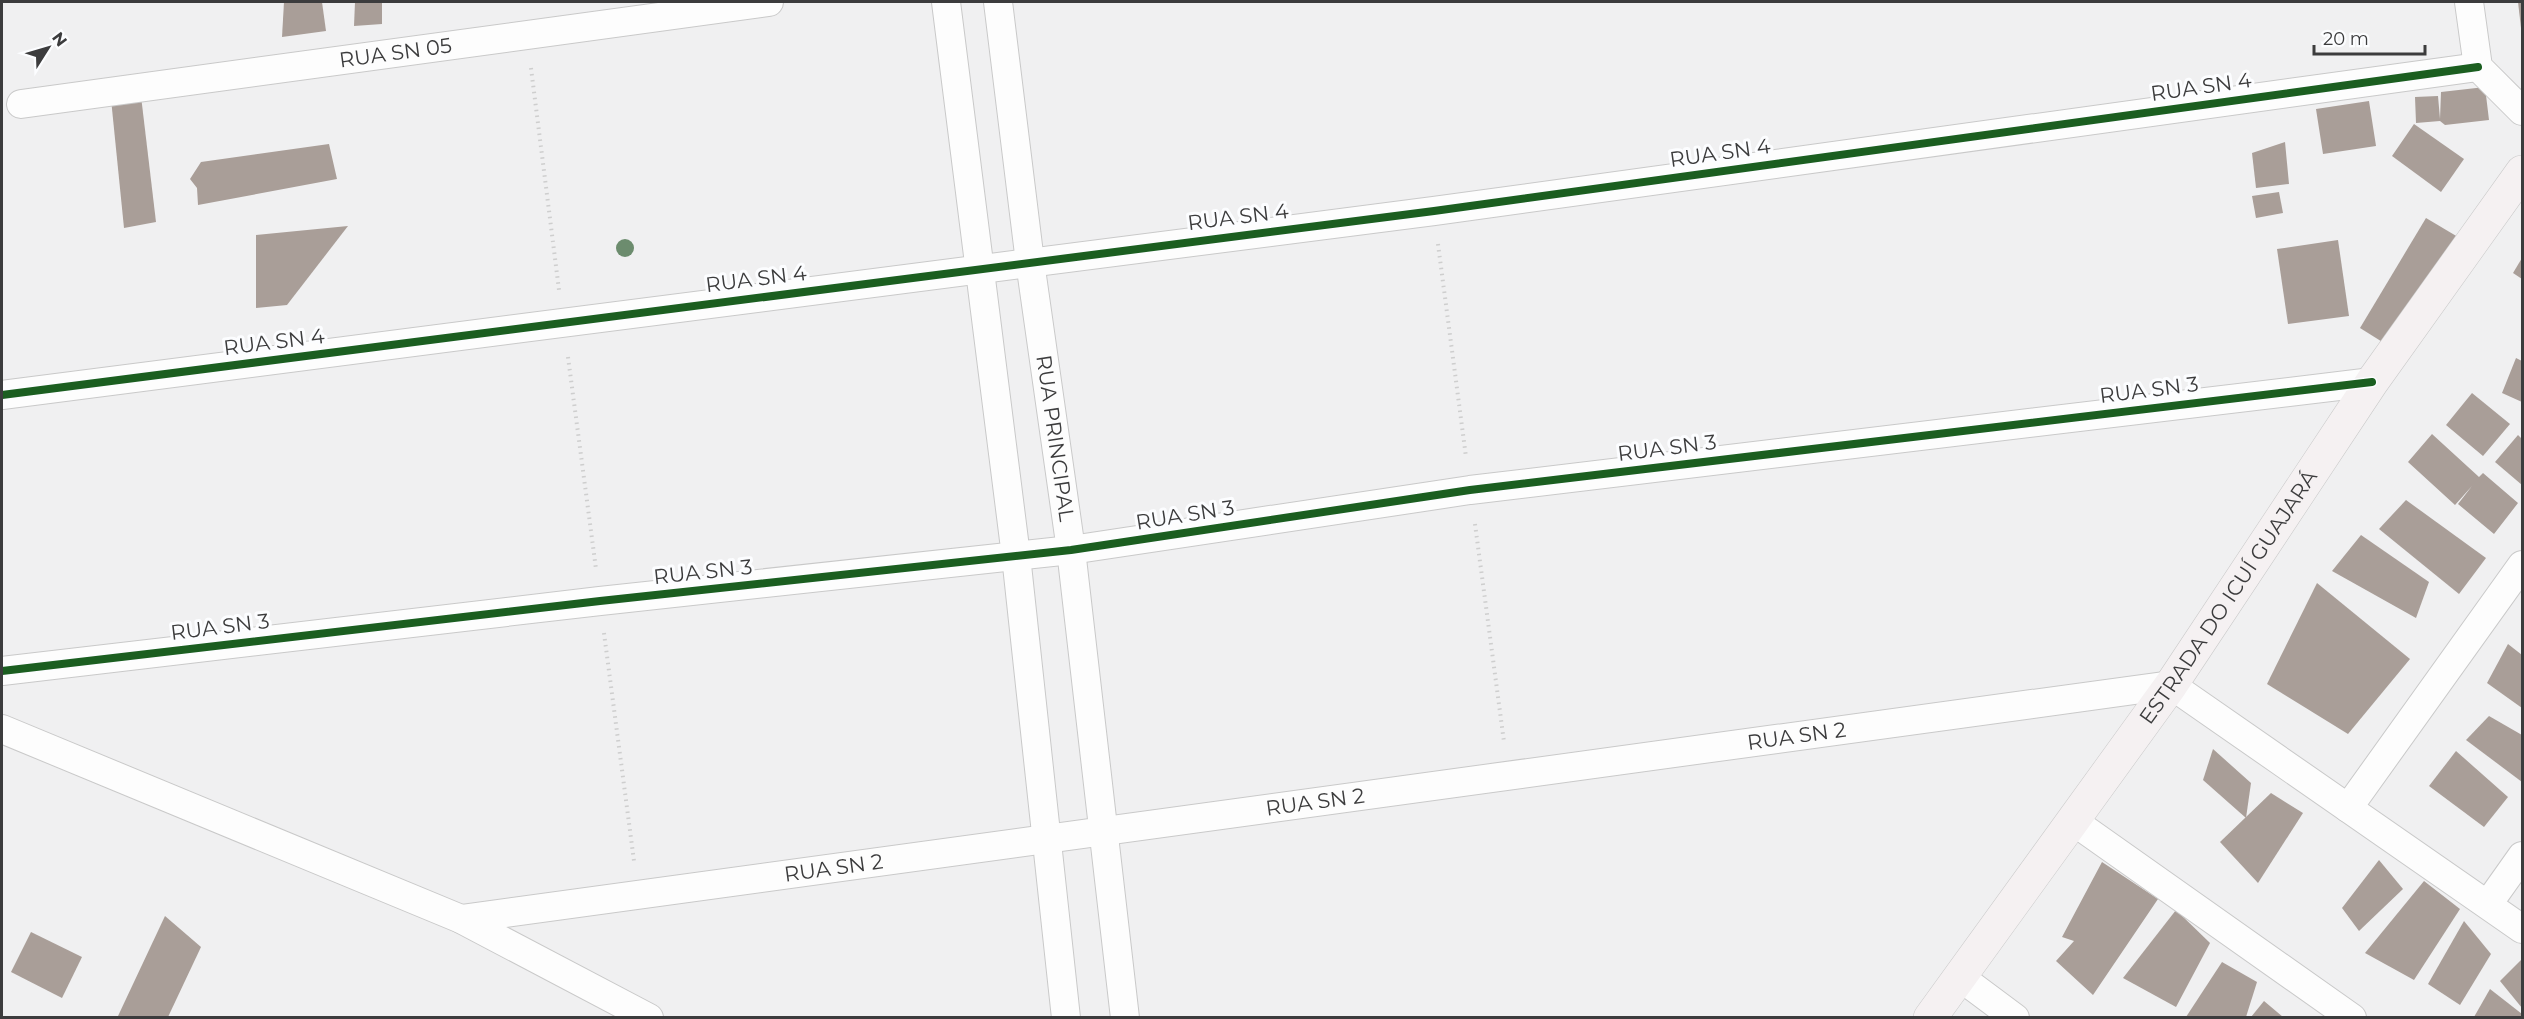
<svg xmlns="http://www.w3.org/2000/svg" width="2524" height="1019" viewBox="0 0 2524 1019" font-family="Montserrat,sans-serif">
<style>
.building{fill:#a99e98}
.lines{fill:none;stroke-linecap:round;stroke-linejoin:round}
.street-casing{stroke:#c9c9c9;stroke-width:30}
.secondary-casing{stroke:#c9c9c9;stroke-width:34}
.path{stroke:#cecece;stroke-width:4;stroke-dasharray:1.5 4.5;stroke-linecap:butt}
.street{stroke:#fdfdfd;stroke-width:28}
.secondary{stroke:#f5f1f2;stroke-width:33}
.cycleway-casing{stroke:#fcfdff;stroke-width:11}
.cycleway{stroke:#1b5e20;stroke-width:8}
.tree{fill:#6c8c6e}
.labels{text-anchor:middle;stroke-width:6;stroke-linejoin:round;paint-order:stroke}
.street-label{font-size:21px;fill:#3c3c3d;stroke:#fcfdff}
</style>
<rect width="100%" height="100%" fill="#f0f0f1"/>
<g class="building">
<path d="M284,2H322L326,31L282,37Z"/>
<path d="M355,2H382V24L354,26Z"/>
<path d="M2518,2H2522V28H2521Z"/>
<path d="M2485,87L2489,120L2445,125L2440,121L2416,123L2415,97L2438,96L2440,119L2441,92Z"/>
<path d="M141,96L156,222L124,228L111,99Z"/>
<path d="M2369,101L2376,146L2323,154L2316,109Z"/>
<path d="M2414,124L2464,159L2441,192L2392,156Z"/>
<path d="M2285,142L2289,184L2256,188L2252,153Z"/>
<path d="M329,144L337,179L198,205L197,188L190,179L201,162Z"/>
<path d="M2279,192L2283,213L2256,218L2252,196Z"/>
<path d="M2426,218L2458,237L2392,348L2360,328Z"/>
<path d="M348,226L287,305L256,308V235Z"/>
<path d="M2338,240L2349,316L2288,324L2277,249Z"/>
<path d="M2522,258V279L2513,273Z"/>
<path d="M2516,358L2522,361V402L2502,393Z"/>
<path d="M2472,393L2510,424L2483,456L2446,425Z"/>
<path d="M2432,434L2479,477L2483,473L2518,503L2494,534L2458,504L2472,486L2455,505L2408,462Z"/>
<path d="M2518,435L2522,439V485L2495,462Z"/>
<path d="M2406,500L2486,558L2459,594L2379,529Z"/>
<path d="M2361,535L2429,582L2416,618L2332,571Z"/>
<path d="M2317,583L2410,659L2348,734L2267,684Z"/>
<path d="M2508,644L2522,655V708L2487,683Z"/>
<path d="M2489,716L2522,735V782L2466,740Z"/>
<path d="M2213,749L2251,783L2246,818L2203,780Z"/>
<path d="M2456,751L2508,797L2484,827L2429,786Z"/>
<path d="M2271,793L2303,813L2258,883L2220,842Z"/>
<path d="M2379,860L2403,889L2359,931L2342,908Z"/>
<path d="M2102,862L2158,899L2093,995L2056,961L2074,941L2062,937Z"/>
<path d="M2424,881L2460,909L2414,980L2365,953Z"/>
<path d="M2176,910L2210,943L2176,1007L2123,978Z"/>
<path d="M165,916L201,947L168,1017H122L118,1016Z"/>
<path d="M2464,921L2491,954L2460,1005L2428,984Z"/>
<path d="M31,932L82,957L62,998L11,972Z"/>
<path d="M2522,959V1008L2500,981Z"/>
<path d="M2222,962L2257,982L2246,1017H2186Z"/>
<path d="M2490,989L2522,1014V1017H2474Z"/>
<path d="M2264,1001L2283,1017H2251Z"/>
</g>
<g class="lines">
<defs>
<g id="street">
<path d="M946,2L1016,556L1066,1018"/>
<path id="s1" d="M998,2L1030,262L1071,550L1125,1018"/>
<path d="M2469,2L2478,67L2522,111"/>
<path id="s2" d="M21,104L769,2"/>
<path d="M2,395L1434,211L2478,67"/>
<path d="M2,671L600,601L1071,550L1470,490L2372,382"/>
<path d="M2,729L461,919L649,1018"/>
<path d="M2348,808L2522,565"/>
<path d="M2073,821L2352,1018"/>
<path d="M2488,904L2522,856"/>
<path id="s3" d="M461,919L2171,685L2522,929"/>
<path d="M1960,977L2015,1018"/>
</g>
<g id="secondary">
<path id="s4" d="M1930,1018L2171,685L2372,382L2522,172"/>
</g>
</defs>
<use href="#street" class="street-casing"/>
<use href="#secondary" class="secondary-casing"/>
<g class="path">
<path d="M531,68L559,290"/>
<path d="M1438,244L1466,457"/>
<path d="M568,357L596,569"/>
<path d="M1475,524L1504,742"/>
<path d="M604,633L634,861"/>
</g>
<use href="#street" class="street"/>
<use href="#secondary" class="secondary"/>
<defs>
<g id="cycleway">
<path d="M2,395L1434,211L2478,67"/>
<path d="M2,671L600,601L1071,550L1470,490L2372,382"/>
</g>
</defs>
<use href="#cycleway" class="cycleway-casing"/>
<use href="#cycleway" class="cycleway"/>
</g>
<circle class="tree" cx="625" cy="248" r="9"/>
<g class="labels">
<g class="street-label">
<text dy="7" stroke="none"><textPath href="#s2" startOffset="378">RUA SN 05</textPath></text>
<text transform="translate(2201 87) rotate(-8)" y="7">RUA SN 4</text>
<text transform="translate(1720 153) rotate(-8)" y="7">RUA SN 4</text>
<text transform="translate(1238 217) rotate(-7)" y="7">RUA SN 4</text>
<text transform="translate(756 279) rotate(-7)" y="7">RUA SN 4</text>
<text transform="translate(274 342) rotate(-7)" y="7">RUA SN 4</text>
<text transform="translate(2149 390) rotate(-7)" y="7">RUA SN 3</text>
<text dy="7" stroke="none"><textPath href="#s1" startOffset="440">RUA PRINCIPAL</textPath></text>
<text transform="translate(1667 448) rotate(-7)" y="7">RUA SN 3</text>
<text transform="translate(1185 515) rotate(-9)" y="7">RUA SN 3</text>
<text transform="translate(703 572) rotate(-6)" y="7">RUA SN 3</text>
<text dy="7" stroke="none"><textPath href="#s4" startOffset="516">ESTRADA DO ICUÍ GUAJARÁ</textPath></text>
<text transform="translate(220 627) rotate(-7)" y="7">RUA SN 3</text>
<text dy="7" stroke="none"><textPath href="#s3" startOffset="1348">RUA SN 2</textPath></text>
<text dy="7" stroke="none"><textPath href="#s3" startOffset="862">RUA SN 2</textPath></text>
<text dy="7" stroke="none"><textPath href="#s3" startOffset="376">RUA SN 2</textPath></text>
</g>
</g>
<rect width="2524" height="1019" fill="none" stroke="#3c3c3d" stroke-width="6"/>
<g transform="translate(48 48) rotate(53)" stroke="#fcfdff" stroke-width="4.5" paint-order="stroke">
<path d="M0-4.5L10 22L0 15L-10 22Z" fill="#3c3c3d"/>
<text y="-9" font-size="16" font-weight="bold" text-anchor="middle" fill="#3c3c3d">N</text>
</g>
<path d="M2314 45v9h111v-9" fill="none" stroke="#3c3c3d" stroke-width="3"/>
<text x="2323" y="45" font-size="18" fill="#3c3c3d" stroke="#fcfdff" stroke-width="4.5" paint-order="stroke">20 m</text>
</svg>
